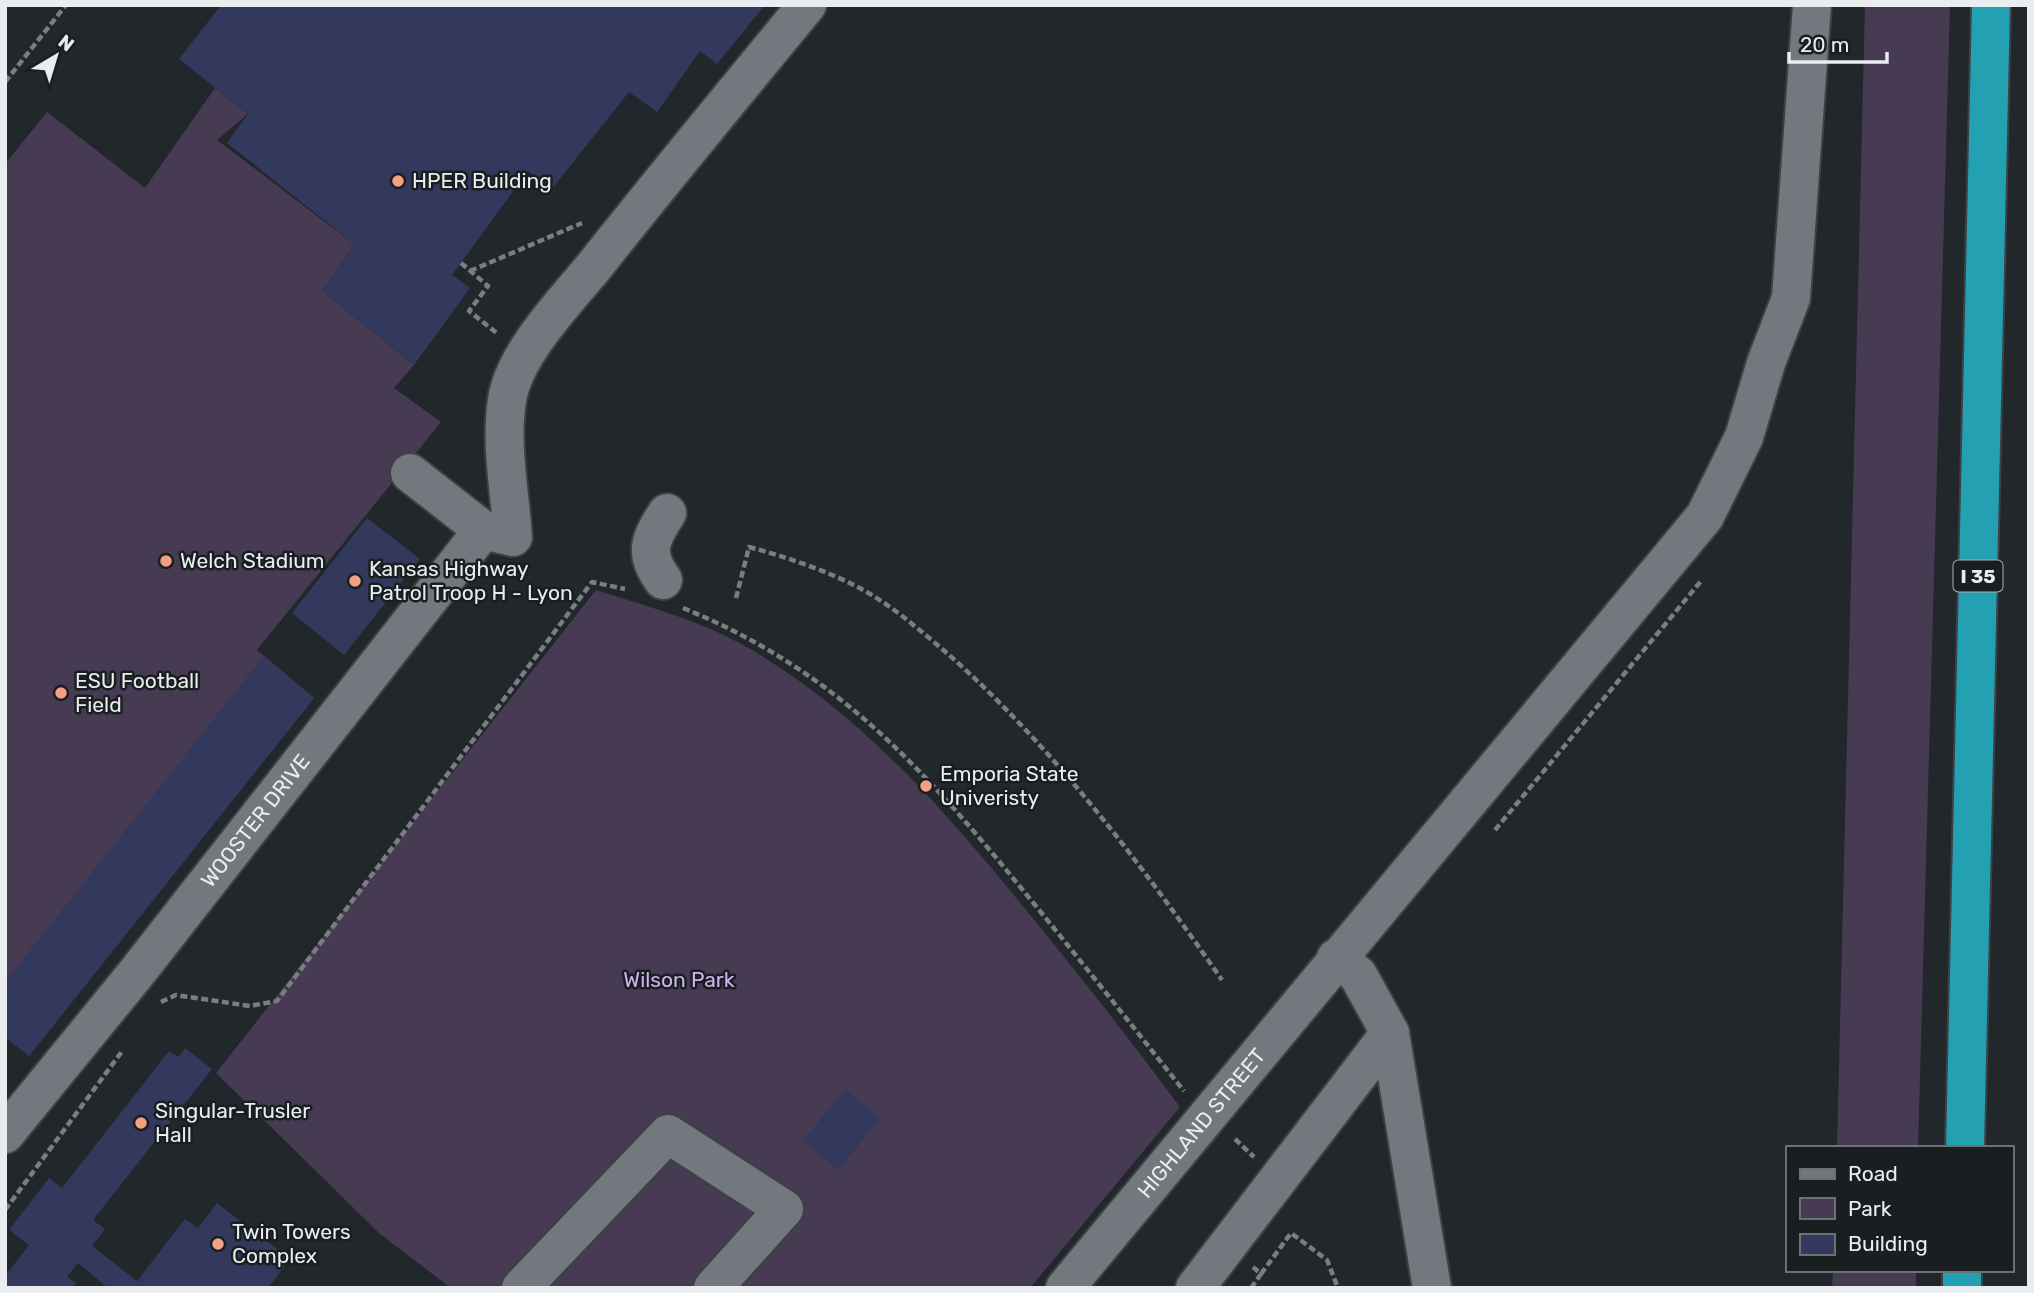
<svg xmlns="http://www.w3.org/2000/svg" width="2034" height="1293" viewBox="0 0 2034 1293" font-family="Rubik,sans-serif">
<style>
.green{fill:#463b52}
.building{fill:#32395c}
.lines{fill:none;stroke-linecap:round;stroke-linejoin:round}
.minor-casing{stroke:#3d4144;stroke-width:42}
.highway-casing{stroke:#3d4144;stroke-width:42}
.path{stroke:#7a7e81;stroke-width:4.5;stroke-dasharray:7 3.5;stroke-linecap:butt}
.minor{stroke:#72787d;stroke-width:38}
.highway{stroke:#23a0b2;stroke-width:38}
.poi-dot{fill:#f2a081;stroke:#191e21;stroke-width:2.5}
.labels{text-anchor:middle;stroke-width:5;stroke-linejoin:round;paint-order:stroke}
.shield{fill:#191e21;stroke:#abafb1;stroke-width:2}
.shield-label{font-size:19px;font-weight:bold;fill:#eaedef}
.poi-label{font-size:21px;fill:#eaedef;stroke:#191e21;text-anchor:start}
.street-label{font-size:21px;fill:#eaedef;stroke:#191e21}
.park-label{font-size:21px;fill:#d0b2f1;stroke:#191e21}
</style>
<rect width="100%" height="100%" fill="#22272b"/>
<g class="green">
<path d="M1865,5H1950L1918,1148H1837Z"/>
<path d="M215,88L248,114L217,140L354,244L322,291L414,365L394,388L441,422L257,650L314,698L29,1056L5,1037V164L47,112L145,188Z"/>
<path d="M596,590C647,606 698,620 745,646C853,708 935,799 1013,894C1070,963 1126,1034 1180,1107L1030,1288H451L380,1234L216,1073Z"/>
<path d="M1833,1270H1916V1288H1832Z"/>
</g>
<g class="building">
<path d="M221,5H765L717,64L700,51L657,112L629,92L551,190L528,171L452,275L470,288L414,365L322,291L354,244L227,143L248,114L179,59Z"/>
<path d="M367,518L420,559L344,655L292,613Z"/>
<path d="M263,657L314,698L29,1056L5,1037V982Z"/>
<path d="M185,1048L212,1069L93,1220L105,1229L92,1246L137,1281L185,1219L198,1228L217,1203L290,1259L268,1288H108L78,1263L67,1277L76,1283L72,1288H5V1276L29,1245L9,1230L49,1178L62,1188L169,1051L178,1057Z"/>
<path d="M845,1089L880,1118L839,1170L803,1141Z"/>
</g>
<g class="lines">
<defs>
<g id="minor">
<path d="M410,473L483,530"/>
<path d="M663,580C643,553 650,539 667,513"/>
<path d="M1336,958L1358,975L1390,1033L1432,1288"/>
<path id="s1" d="M5,1134L138,971L483,530L513,537C510,493 500,444 507,400C514,353 567,300 596,264C665,177 736,91 807,5"/>
<path d="M521,1288L668,1134L784,1209L713,1288"/>
<path id="s2" d="M1065,1288L1705,516L1744,437L1766,363L1791,298L1812,5"/>
<path d="M1195,1288L1390,1033"/>
</g>
<g id="highway">
<path d="M1965,1148L1991,5"/>
<path d="M1962,1288V1270"/>
</g>
</defs>
<use href="#minor" class="minor-casing"/>
<use href="#highway" class="highway-casing"/>
<g class="path">
<path d="M5,82L66,5"/>
<path d="M461,263L488,286L469,311L498,334"/>
<path d="M470,271L582,223"/>
<path d="M736,598L749,547C786,557 829,571 863,590C894,607 922,632 948,654C1054,748 1142,865 1222,980"/>
<path d="M683,608C841,672 930,776 1035,905C1085,966 1134,1028 1184,1091"/>
<path d="M1495,830L1701,581"/>
<path d="M161,1002L176,995L250,1006L277,1001L592,582L625,589"/>
<path d="M1235,1139L1254,1157"/>
<path d="M5,1210L123,1050"/>
<path d="M1261,1274L1291,1233L1327,1260L1338,1288"/>
<path d="M1251,1288L1261,1274L1253,1267"/>
</g>
<use href="#minor" class="minor"/>
<use href="#highway" class="highway"/>
</g>
<g class="poi-dot">
<circle cx="398" cy="181" r="7"/>
<circle cx="166" cy="561" r="7"/>
<circle cx="355" cy="581" r="7"/>
<circle cx="61" cy="693" r="7"/>
<circle cx="926" cy="786" r="7"/>
<circle cx="141" cy="1123" r="7"/>
<circle cx="218" cy="1244" r="7"/>
</g>
<g class="labels">
<rect class="shield" x="1953.5" y="560.5" width="49" height="31" rx="5"/>
<g class="shield-label">
<text x="1978" y="583">I 35</text>
</g>
<g class="poi-label">
<text x="412" y="188">HPER Building</text>
<text x="180" y="568">Welch Stadium</text>
<text x="369" y="576">Kansas Highway<tspan x="369" dy="24">Patrol Troop H - Lyon</tspan></text>
<text x="75" y="688">ESU Football<tspan x="75" dy="24">Field</tspan></text>
<text x="940" y="781">Emporia State<tspan x="940" dy="24">Univeristy</tspan></text>
<text x="155" y="1118">Singular-Trusler<tspan x="155" dy="24">Hall</tspan></text>
<text x="232" y="1239">Twin Towers<tspan x="232" dy="24">Complex</tspan></text>
</g>
<g class="street-label">
<text dy="7" stroke="none"><textPath href="#s1" startOffset="401">WOOSTER DRIVE</textPath></text>
<text dy="7" stroke="none"><textPath href="#s2" startOffset="214">HIGHLAND STREET</textPath></text>
</g>
<g class="park-label">
<text x="679" y="987">Wilson Park</text>
</g>
</g>
<rect width="2034" height="1293" fill="none" stroke="#eaedef" stroke-width="14"/>
<rect x="1786" y="1146" width="228" height="126" fill="#191e21" stroke="#6d7173" stroke-width="2"/>
<rect x="1800" y="1169" width="35" height="10" fill="#72787d" stroke="#6d7173" stroke-width="2"/>
<text x="1848" y="1181" font-size="21" fill="#eaedef">Road</text>
<rect x="1800" y="1198" width="35" height="21" fill="#463b52" stroke="#6d7173" stroke-width="2"/>
<text x="1848" y="1216" font-size="21" fill="#eaedef">Park</text>
<rect x="1800" y="1234" width="35" height="21" fill="#32395c" stroke="#6d7173" stroke-width="2"/>
<text x="1848" y="1251" font-size="21" fill="#eaedef">Building</text>
<g transform="translate(56 56) rotate(38)" stroke="#191e21" stroke-width="5" paint-order="stroke">
<path d="M0-5L12 26L0 18L-12 26Z" fill="#eaedef"/>
<text y="-10" font-size="19" font-weight="bold" text-anchor="middle" fill="#eaedef">N</text>
</g>
<path d="M1789 52v10h98v-10" fill="none" stroke="#eaedef" stroke-width="3.5"/>
<text x="1800" y="52" font-size="21" fill="#eaedef" stroke="#191e21" stroke-width="5" paint-order="stroke">20 m</text>
</svg>
